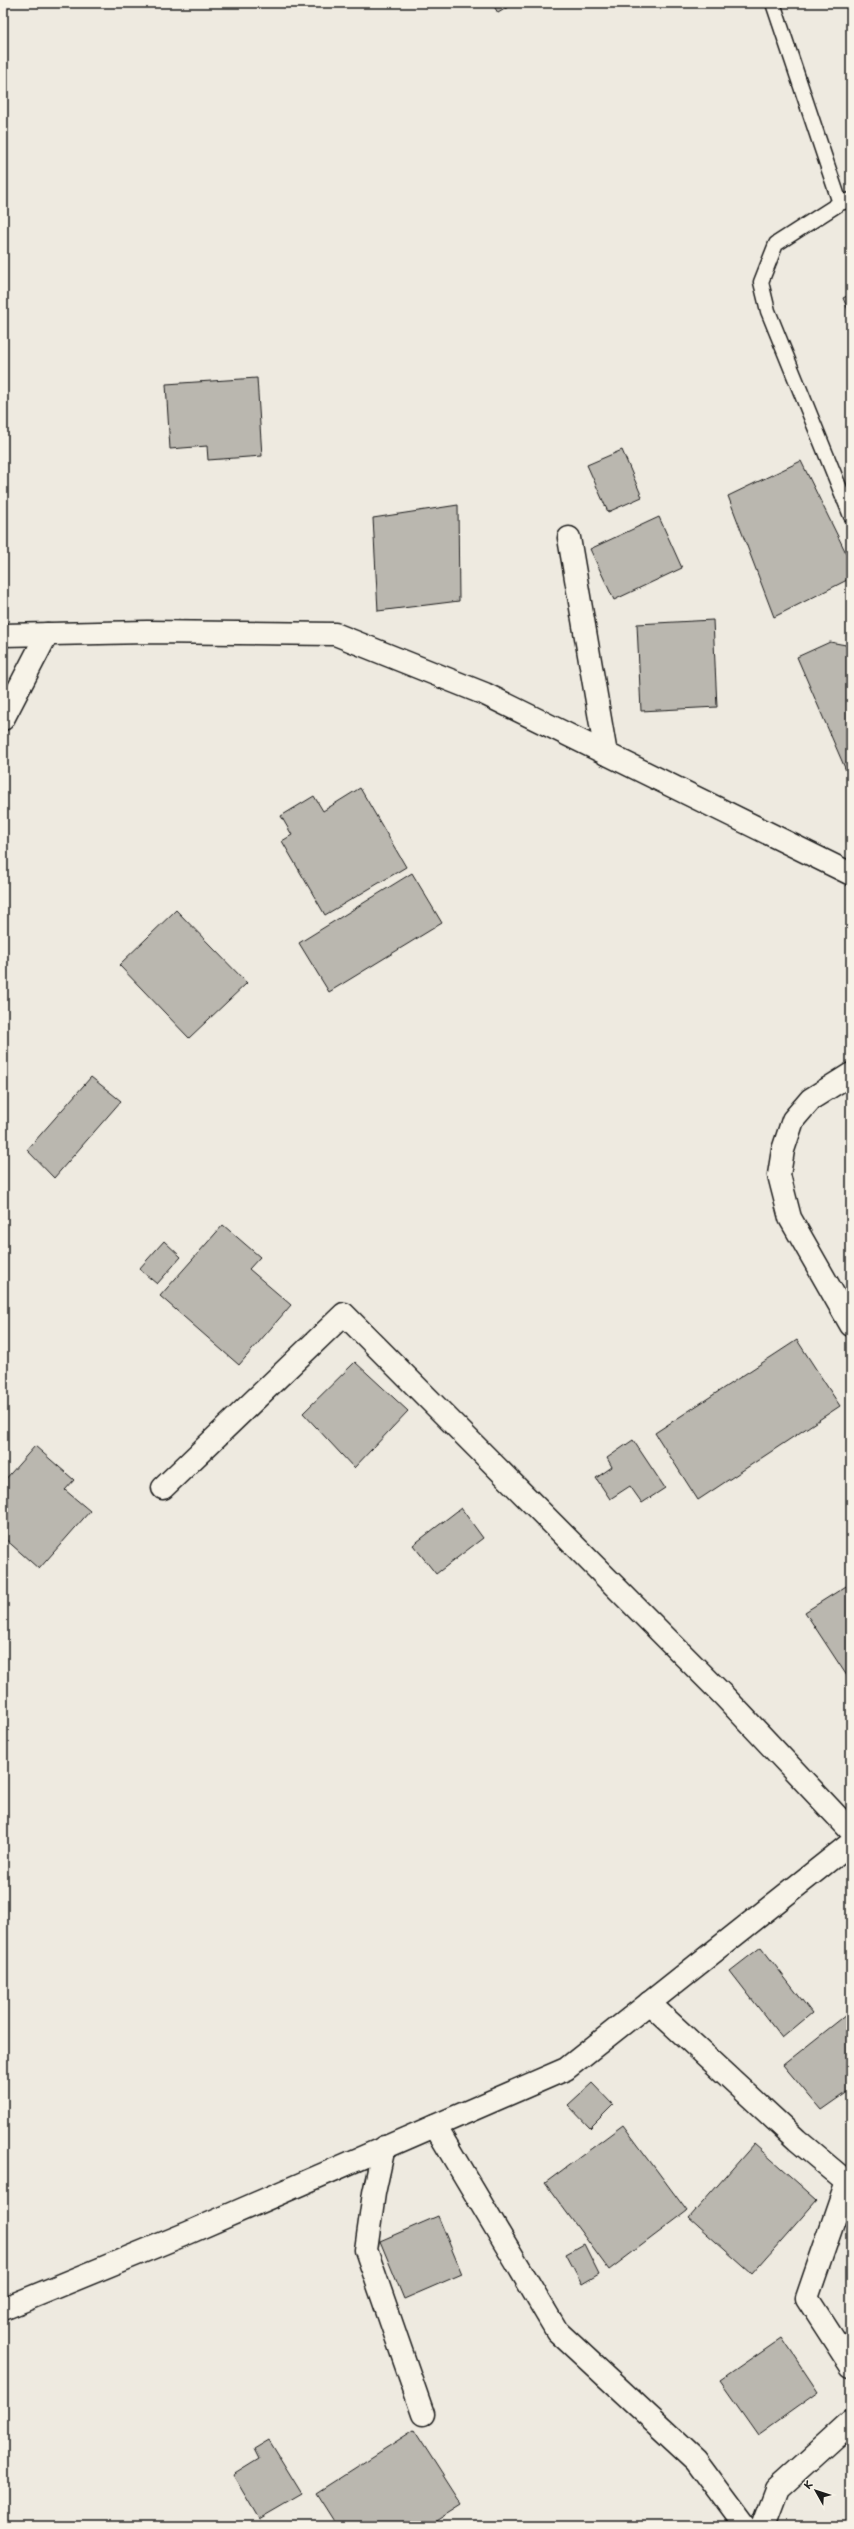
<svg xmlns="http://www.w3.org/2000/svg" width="854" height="2529" viewBox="0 0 854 2529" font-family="Mali,sans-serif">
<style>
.building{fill:#bab7af;stroke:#1c1c1c}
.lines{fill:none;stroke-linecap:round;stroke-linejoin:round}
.lane-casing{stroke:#1c1c1c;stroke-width:17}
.street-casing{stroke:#1c1c1c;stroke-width:25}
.lane{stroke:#f7f3e8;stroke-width:14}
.street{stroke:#f7f3e8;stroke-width:22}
</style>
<rect width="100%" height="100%" fill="#eeeae0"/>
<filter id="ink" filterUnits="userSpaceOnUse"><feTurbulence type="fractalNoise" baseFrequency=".025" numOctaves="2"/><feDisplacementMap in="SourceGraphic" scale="8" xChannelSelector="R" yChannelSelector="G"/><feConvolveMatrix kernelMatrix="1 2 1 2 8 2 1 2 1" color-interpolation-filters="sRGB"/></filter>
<g filter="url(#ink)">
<g class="building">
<path d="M492,3H515L498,13Z"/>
<path d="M851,294V317L843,298Z"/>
<path d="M257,378L262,456L208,460L207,446L170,449L166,384Z"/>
<path d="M622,450L642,497L608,512L587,465Z"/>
<path d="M801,461L851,563V578L774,617L728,496Z"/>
<path d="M458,505L459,601L378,611L373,518Z"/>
<path d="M659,517L682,568L614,600L590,549Z"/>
<path d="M713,620L717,707L641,711L637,624Z"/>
<path d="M830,642L851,646V782L797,657Z"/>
<path d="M360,788L406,867L325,915L282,841L292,835L281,816L314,796L323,811Z"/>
<path d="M412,873L442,923L329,992L299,943Z"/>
<path d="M176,910L247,983L189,1038L119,965Z"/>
<path d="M91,1077L121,1101L54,1178L27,1150Z"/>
<path d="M223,1225L260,1257L249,1269L291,1305L239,1365L160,1296Z"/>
<path d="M164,1241L181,1257L157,1284L139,1269Z"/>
<path d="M797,1340L840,1406L698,1500L655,1433Z"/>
<path d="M355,1362L408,1411L354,1468L303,1413Z"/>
<path d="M633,1440L665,1488L642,1503L630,1486L610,1499L596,1478L612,1467L607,1458Z"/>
<path d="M35,1446L74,1480L65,1490L90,1511L39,1569L3,1537V1482Z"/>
<path d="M461,1508L483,1538L436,1574L413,1545Z"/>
<path d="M851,1583V1682L805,1612Z"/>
<path d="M761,1947L812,2013L782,2038L730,1971Z"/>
<path d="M851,2011V2089L821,2110L783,2065Z"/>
<path d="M592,2083L613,2105L590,2128L568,2105Z"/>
<path d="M623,2125L687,2211L609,2270L545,2183Z"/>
<path d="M754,2144L817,2200L752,2274L689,2218Z"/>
<path d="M438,2216L462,2274L404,2299L380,2241Z"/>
<path d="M584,2244L599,2274L582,2284L566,2254Z"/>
<path d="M782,2338L818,2392L758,2435L720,2381Z"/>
<path d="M414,2430L462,2505L429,2526H337L316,2493Z"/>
<path d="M269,2440L302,2494L259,2519L233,2475L259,2459L254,2449Z"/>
</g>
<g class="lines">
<defs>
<g id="lane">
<path d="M773,3L840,203"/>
<path d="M851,200L840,203L776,244L761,282L768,311L851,516"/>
</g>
<g id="street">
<path d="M569,538L606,754"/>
<path d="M3,635L147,632L335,634L485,694L851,874"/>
<path d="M3,719L47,634"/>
<path d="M851,1074L811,1099L793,1120L783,1150L779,1175L790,1218L851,1325"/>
<path d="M163,1488L344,1314L724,1696L851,1831"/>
<path d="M649,2003L797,2140L847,2182L807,2298L851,2366"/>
<path d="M435,2126L557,2331L696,2460L745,2526"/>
<path d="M384,2147L374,2193L366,2250L423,2414"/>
<path d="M3,2309L188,2233L566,2069L851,1843"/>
<path d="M763,2526L777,2489L851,2422"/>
</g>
</defs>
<use href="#lane" class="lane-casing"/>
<use href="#street" class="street-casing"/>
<use href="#lane" class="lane"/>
<use href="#street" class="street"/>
</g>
</g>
<rect width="854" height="2529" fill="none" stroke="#f7f3e8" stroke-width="16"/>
<rect x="8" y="8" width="838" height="2513" fill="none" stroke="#1c1c1c" stroke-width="1.5" filter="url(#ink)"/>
<g transform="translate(816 2491) rotate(309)" stroke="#f7f3e8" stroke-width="3" paint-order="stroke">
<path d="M0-3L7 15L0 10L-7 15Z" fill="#1c1c1c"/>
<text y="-6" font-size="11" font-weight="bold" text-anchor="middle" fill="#1c1c1c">K</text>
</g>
</svg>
